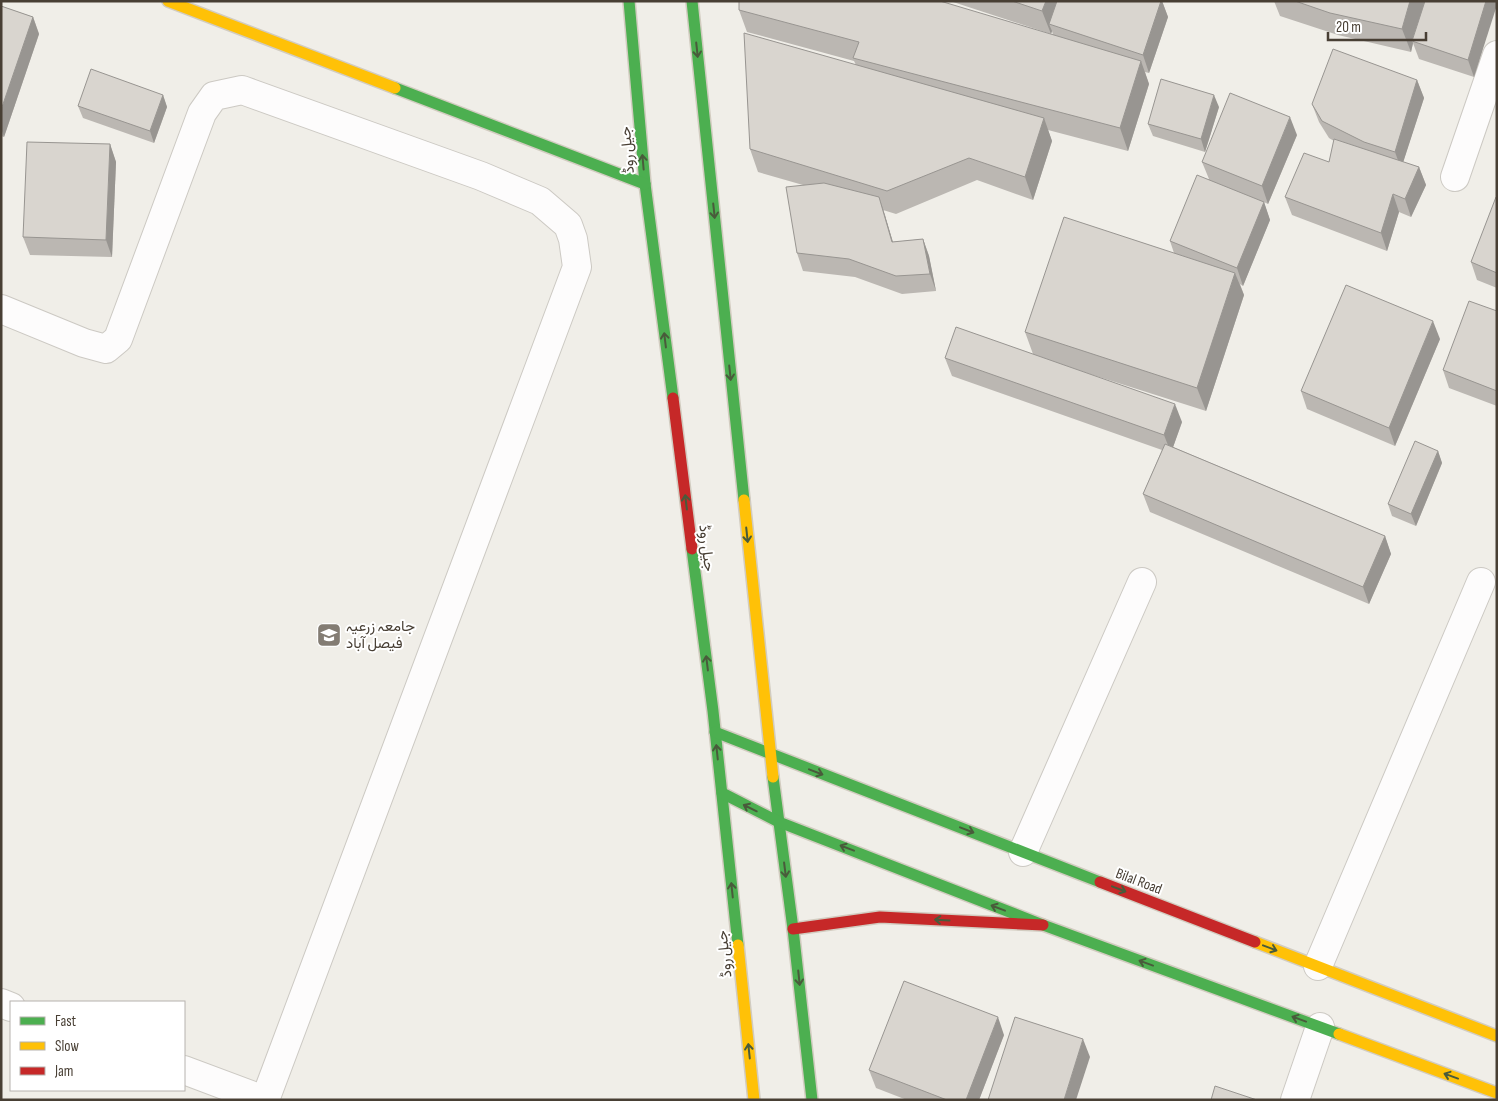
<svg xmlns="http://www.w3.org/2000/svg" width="1498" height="1101" viewBox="0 0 1498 1101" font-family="'Sofia Sans Condensed',Vazirmatn,sans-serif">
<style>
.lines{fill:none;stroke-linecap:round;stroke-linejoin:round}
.street-casing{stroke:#ccc9c3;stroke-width:30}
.fast-casing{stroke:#d2ccc0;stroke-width:14}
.slow-casing{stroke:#d2ccc0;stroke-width:14}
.jam-casing{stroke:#d2ccc0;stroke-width:14}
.street{stroke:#fdfcfc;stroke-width:28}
.fast{stroke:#4caf50;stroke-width:11}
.slow{stroke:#ffc107;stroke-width:11}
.jam{stroke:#c62828;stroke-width:11}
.wall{fill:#bbb7b2}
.shaded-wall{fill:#989591}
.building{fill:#d9d5cf;stroke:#989591}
.oneway{stroke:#495b3b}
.labels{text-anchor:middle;stroke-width:4;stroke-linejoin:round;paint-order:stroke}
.street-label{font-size:15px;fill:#483f34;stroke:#fff}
.poi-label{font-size:15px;fill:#483f34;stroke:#fff;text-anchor:start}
</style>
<rect width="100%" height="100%" fill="#f0eee8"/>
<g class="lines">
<defs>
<g id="street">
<path d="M1455,177L1497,55"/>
<path d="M1,309L84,343L106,349L118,339L202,113L214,96L242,90L481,176L540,201L568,225L573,239L577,267L265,1100"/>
<path d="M1023,852L1142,582"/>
<path d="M1318,966L1481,582"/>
<path d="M1,1003L11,1007"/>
<path d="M184,1070L264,1100"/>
<path d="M1295,1100L1320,1027"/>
</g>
<g id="fast">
<path d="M629,1L645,184L673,398"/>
<path d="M692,1L744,500"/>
<path d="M395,88L645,184"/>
<path d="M692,549L713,711L738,945"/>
<path d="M715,732L1100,882"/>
<path d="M773,777L793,929L812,1100"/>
<path d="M722,793L779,822L1043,925L1339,1034"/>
</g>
<g id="slow">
<path d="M168,1L395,88"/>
<path d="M744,500L773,777"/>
<path d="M1255,942L1497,1036"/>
<path d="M738,945L754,1100"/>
<path d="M1339,1034L1497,1093"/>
</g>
<g id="jam">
<path d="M673,398L692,549"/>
<path d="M1100,882L1255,942"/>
<path d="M793,929L880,917L1043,925"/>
</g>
</defs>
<use href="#street" class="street-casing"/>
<use href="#fast" class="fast-casing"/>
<use href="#slow" class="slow-casing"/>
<use href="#jam" class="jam-casing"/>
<use href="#street" class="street"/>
<use href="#fast" class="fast"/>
<use href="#slow" class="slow"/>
<use href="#jam" class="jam"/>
</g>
<g class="wall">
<path d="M950,1H1162L1168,17L1149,73L1145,72L1149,84L1128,151L1048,130L1052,141L1033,200L977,180L896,214L883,210L893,242L923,239L929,256L936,291L902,294L855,277L803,271L797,253L803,185L758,172L750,149L856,65L854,61L747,32L739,10L1053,35L1052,31L1051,34Z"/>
<path d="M1274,1H1497L1474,77L1419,59L1413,43L1411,52L1338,35L1280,16Z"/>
<path d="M1,6L33,17L39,34L4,137L1,136Z"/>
<path d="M1417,80L1424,98L1403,162L1419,167L1426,185L1411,217L1399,212L1387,251L1292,215L1285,197L1329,162L1334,141L1329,138L1319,122L1312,104Z"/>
<path d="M163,95L167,107L154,143L83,118L78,106Z"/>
<path d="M1219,107L1205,152L1153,136L1148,124Z"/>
<path d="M1297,135L1268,204L1264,202L1270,220L1243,286L1240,284L1244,295L1206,411L1071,368L1182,422L1173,447L1385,536L1391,554L1369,604L1150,512L1143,494L1162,450L952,376L945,358L1033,354L1025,332L1174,253L1170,241L1209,179L1202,162Z"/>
<path d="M110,144L116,162L112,257L30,255L23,237Z"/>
<path d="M1497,197V288L1477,280L1471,262Z"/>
<path d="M1497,311V406L1449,388L1443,370Z"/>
<path d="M1440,339L1395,446L1307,409L1301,391Z"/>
<path d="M1438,451L1442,463L1416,526L1392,516L1388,504Z"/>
<path d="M1004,1035L979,1100H907L876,1088L869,1070Z"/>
</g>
<g class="shaded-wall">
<path d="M1046,1H1061L1049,24L1052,31L1051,34L1042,11Z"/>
<path d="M1161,1H1162L1168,17L1149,73L1143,55Z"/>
<path d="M1410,1H1425L1412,41L1413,43L1411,52L1402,29Z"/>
<path d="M1486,1H1497V5L1474,77L1468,60Z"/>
<path d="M33,17L39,34L4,137L1,128V110Z"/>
<path d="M1141,61L1149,84L1128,151L1120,128Z"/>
<path d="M1417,80L1424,98L1401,169L1395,152Z"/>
<path d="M163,95L167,107L154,143L150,131Z"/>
<path d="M1214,95L1219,107L1205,152L1201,139Z"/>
<path d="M1290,117L1297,135L1268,204L1262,186Z"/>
<path d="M1044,118L1052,141L1033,200L1025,177Z"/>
<path d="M110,144L116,162L112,257L106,240Z"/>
<path d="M1419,167L1426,185L1411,217L1405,199Z"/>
<path d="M1393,194L1399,212L1387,251L1381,233Z"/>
<path d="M879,197L885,215L898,260L892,242Z"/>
<path d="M1264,202L1270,220L1243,286L1237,268Z"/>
<path d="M923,239L929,256L936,291L930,274Z"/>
<path d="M1235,273L1244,295L1206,411L1197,388Z"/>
<path d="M1433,321L1440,339L1395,446L1389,428Z"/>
<path d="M1175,404L1182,422L1171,453L1164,435Z"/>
<path d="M1438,451L1442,463L1416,526L1411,514Z"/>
<path d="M1385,536L1391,554L1369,604L1363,587Z"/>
<path d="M998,1017L1004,1035L979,1100H966Z"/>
<path d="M1083,1039L1090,1057L1076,1100H1064Z"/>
</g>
<g class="building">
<path d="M739,1H940L1141,61L1120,128L853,58L859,42L739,10Z"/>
<path d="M1012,1H1046L1042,11Z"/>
<path d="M1057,1H1161L1143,55L1049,24Z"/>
<path d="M1295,1H1410L1402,29L1330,13Z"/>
<path d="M1425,1H1486L1468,60L1412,41Z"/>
<path d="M1,6L33,17L1,110Z"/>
<path d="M744,33L1044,118L1025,177L969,158L887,191L750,149Z"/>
<path d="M1333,49L1417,80L1395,152L1364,142L1322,121L1312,104Z"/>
<path d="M91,69L163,95L150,131L78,106Z"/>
<path d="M1161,79L1214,95L1201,139L1148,124Z"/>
<path d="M1230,93L1290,117L1262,186L1202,162Z"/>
<path d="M1334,139L1419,167L1405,199L1393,194L1381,233L1285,197L1304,153L1329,162Z"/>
<path d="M27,142L110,144L106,240L23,237Z"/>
<path d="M1197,175L1264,202L1237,268L1170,241Z"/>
<path d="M824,183L879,197L892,242L923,239L930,274L896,276L849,259L797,253L786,187Z"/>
<path d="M1496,197H1497V273L1471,262Z"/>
<path d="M1064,217L1235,273L1197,388L1025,332Z"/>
<path d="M1346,285L1433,321L1389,428L1301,391Z"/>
<path d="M1469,301L1497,311V391L1443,370Z"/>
<path d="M956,327L1175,404L1164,435L945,358Z"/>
<path d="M1415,441L1438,451L1411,514L1388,504Z"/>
<path d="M1165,444L1385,536L1363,587L1143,494Z"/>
<path d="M904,981L998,1017L966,1100H947L869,1070Z"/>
<path d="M1015,1017L1083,1039L1064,1100H988Z"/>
<path d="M1215,1086L1257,1100H1211Z"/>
</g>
<defs><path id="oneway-shaft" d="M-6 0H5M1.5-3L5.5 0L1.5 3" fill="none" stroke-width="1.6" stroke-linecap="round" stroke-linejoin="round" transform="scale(1.25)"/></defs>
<g class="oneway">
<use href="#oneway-shaft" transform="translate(697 50) rotate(84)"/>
<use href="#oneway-shaft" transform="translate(643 162) rotate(-95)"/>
<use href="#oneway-shaft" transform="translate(714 211) rotate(84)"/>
<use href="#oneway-shaft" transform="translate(665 340) rotate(-97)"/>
<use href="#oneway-shaft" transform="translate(730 373) rotate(84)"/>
<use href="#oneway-shaft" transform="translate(686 502) rotate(-97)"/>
<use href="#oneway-shaft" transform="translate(747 535) rotate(84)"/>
<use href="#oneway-shaft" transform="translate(707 663) rotate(-97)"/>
<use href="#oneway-shaft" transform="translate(717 752) rotate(-96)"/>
<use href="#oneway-shaft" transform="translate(816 772) rotate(21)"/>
<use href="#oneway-shaft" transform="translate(750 808) rotate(-154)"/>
<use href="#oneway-shaft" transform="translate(967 830) rotate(21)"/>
<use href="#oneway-shaft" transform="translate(847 848) rotate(-159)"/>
<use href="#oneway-shaft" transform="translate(785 870) rotate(83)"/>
<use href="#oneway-shaft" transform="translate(1119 889) rotate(21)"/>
<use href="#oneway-shaft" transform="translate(732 890) rotate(-96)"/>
<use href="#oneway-shaft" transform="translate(998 908) rotate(-159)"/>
<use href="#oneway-shaft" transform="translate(942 920) rotate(-177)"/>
<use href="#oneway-shaft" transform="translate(1270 948) rotate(21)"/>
<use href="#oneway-shaft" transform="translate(1146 963) rotate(-160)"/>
<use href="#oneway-shaft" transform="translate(799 978) rotate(84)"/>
<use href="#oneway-shaft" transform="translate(1299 1019) rotate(-160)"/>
<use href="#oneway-shaft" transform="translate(749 1051) rotate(-96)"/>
<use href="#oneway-shaft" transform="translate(1451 1076) rotate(-160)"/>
</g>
<defs>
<symbol id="university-square" viewBox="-11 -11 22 22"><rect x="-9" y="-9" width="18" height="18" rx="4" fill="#837c73" stroke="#fff"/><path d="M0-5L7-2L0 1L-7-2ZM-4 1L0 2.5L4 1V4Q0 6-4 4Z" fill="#fff"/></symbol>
</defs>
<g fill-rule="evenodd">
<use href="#university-square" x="315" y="621" width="28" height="28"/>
</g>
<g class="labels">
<g class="street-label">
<text transform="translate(627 150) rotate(-95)" y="5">جیل روڈ</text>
<text transform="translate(707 548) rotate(83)" y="5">جیل روڈ</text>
<text transform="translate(1139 881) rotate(21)" y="5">Bilal Road</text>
<text transform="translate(724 954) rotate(-96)" y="5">جیل روڈ</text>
</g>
<g class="poi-label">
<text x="346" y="631">جامعہ زرعیہ<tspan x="346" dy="17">فیصل آباد</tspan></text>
</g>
</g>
<rect width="1498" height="1101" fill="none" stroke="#483f34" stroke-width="5"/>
<rect x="10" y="1001" width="175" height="90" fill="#ffffff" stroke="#b6b2ae"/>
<rect x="20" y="1017" width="25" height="8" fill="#4caf50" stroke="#b6b2ae"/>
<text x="55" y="1026" font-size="15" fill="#483f34">Fast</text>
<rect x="20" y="1042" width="25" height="8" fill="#ffc107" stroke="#b6b2ae"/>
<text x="55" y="1051" font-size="15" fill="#483f34">Slow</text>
<rect x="20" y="1067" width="25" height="8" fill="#c62828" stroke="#b6b2ae"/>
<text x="55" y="1076" font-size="15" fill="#483f34">Jam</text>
<path d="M1328 32v8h98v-8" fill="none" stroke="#483f34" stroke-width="2.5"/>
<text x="1336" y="32" font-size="15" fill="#483f34" stroke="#ffffff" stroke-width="4" paint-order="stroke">20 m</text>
</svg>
